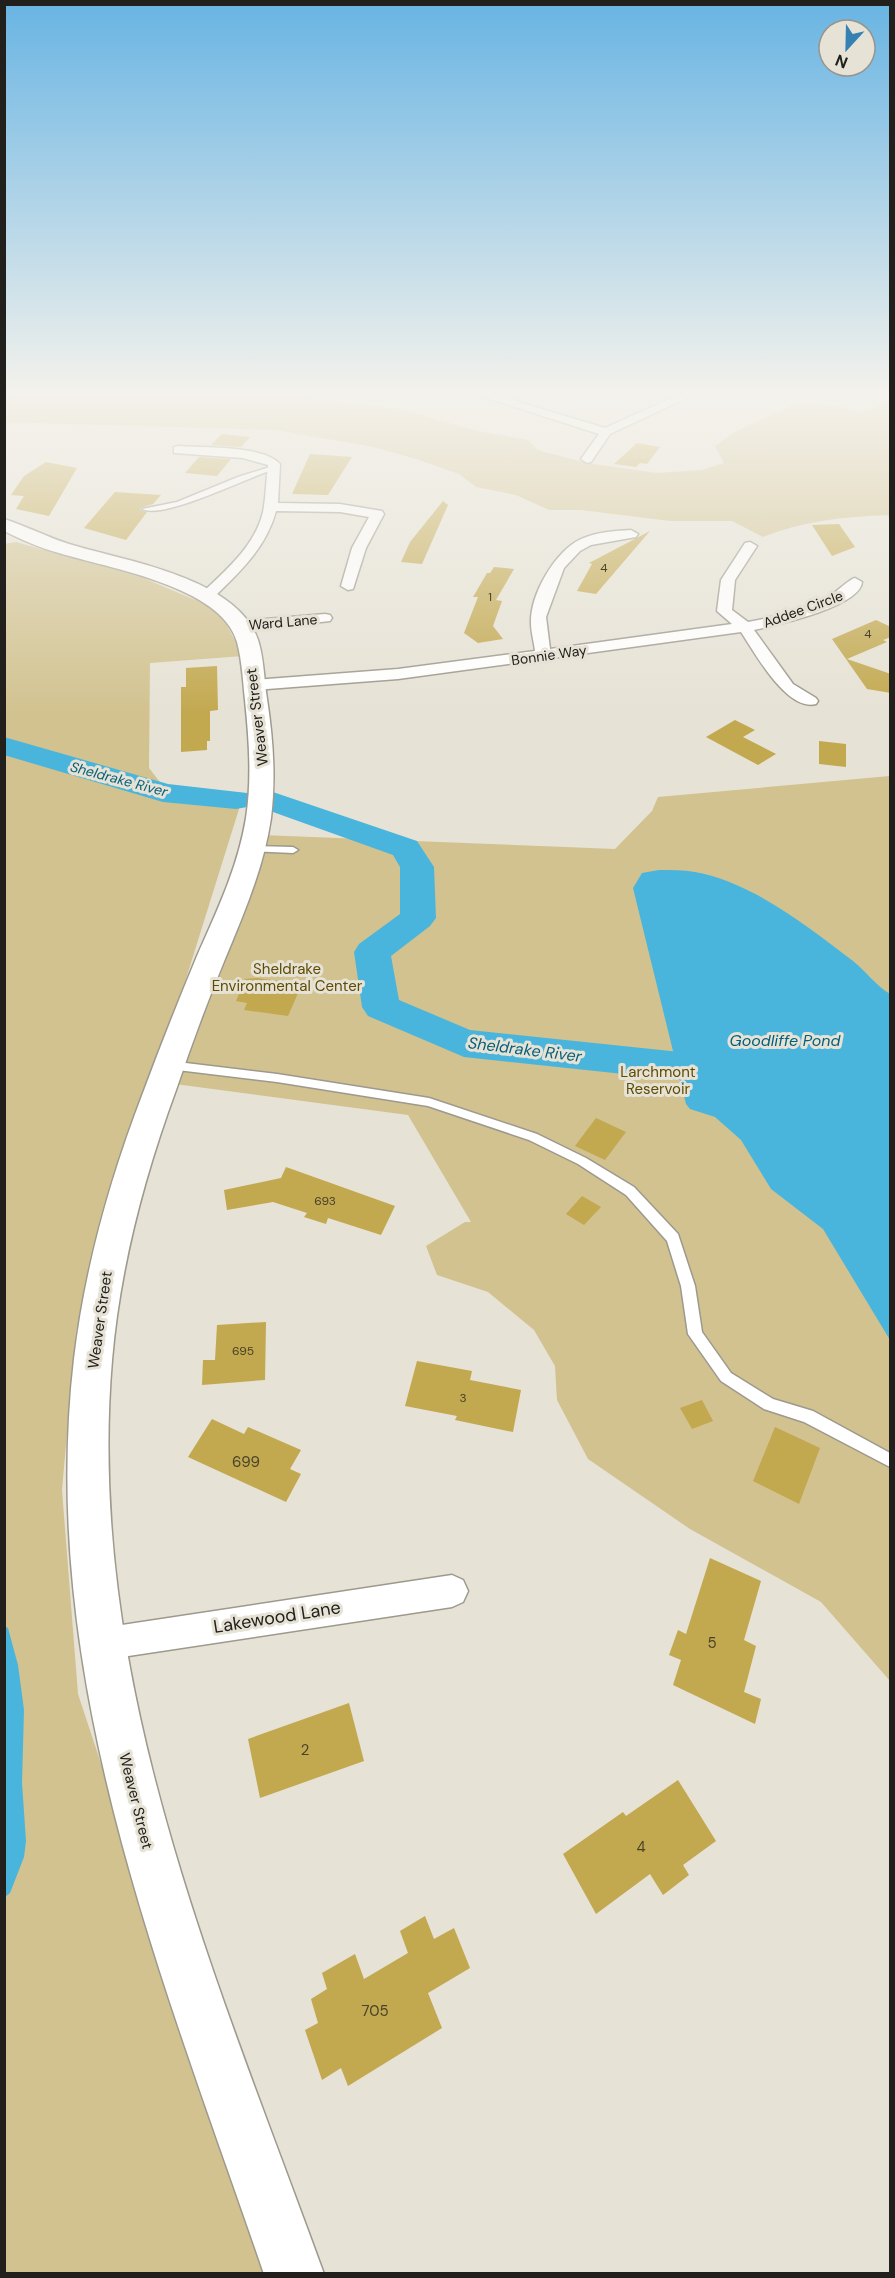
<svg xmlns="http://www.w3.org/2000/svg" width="895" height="2278" viewBox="0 0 895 2278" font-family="'DM Sans',sans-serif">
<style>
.green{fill:#d1c28f}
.water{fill:#49b5dc}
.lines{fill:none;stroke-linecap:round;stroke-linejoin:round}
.river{fill:#49b5dc;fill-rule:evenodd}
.building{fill:#c2a84f}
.lane-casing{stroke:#9d998d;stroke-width:3}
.street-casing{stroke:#9d998d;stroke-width:3}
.secondary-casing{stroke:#9d998d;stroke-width:3}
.lane{fill:#fff;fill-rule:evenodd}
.street{fill:#fff;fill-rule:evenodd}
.secondary{fill:#fff;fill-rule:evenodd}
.labels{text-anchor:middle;stroke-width:6;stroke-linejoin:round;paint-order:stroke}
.number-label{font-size:12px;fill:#4a4229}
.far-street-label{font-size:14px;fill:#22201c;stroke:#e6e2d5}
.far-water-label{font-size:14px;font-style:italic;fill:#045f7a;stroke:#e6e2d5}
.street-label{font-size:15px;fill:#22201c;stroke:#e6e2d5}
.park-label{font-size:15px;fill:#5e4c03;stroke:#e6e2d5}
.near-number-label{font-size:15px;fill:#4a4229}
.water-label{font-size:16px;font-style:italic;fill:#045f7a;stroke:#e6e2d5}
.near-street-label{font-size:18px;fill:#22201c;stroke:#e6e2d5}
</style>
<rect width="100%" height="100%" fill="#e6e2d5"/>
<g class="green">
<path d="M5,396L301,398L400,409L477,431L528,440L538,450L586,463L657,473L702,470L724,463L715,446L733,433L797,403L837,406L861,412L890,401V517L887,515C844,517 803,521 763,537L732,521H670L581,510H549L516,495L476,487L459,474L416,459L373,447L276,430L5,422Z"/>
<path d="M16,542L141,577L219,610L243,656L150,663L149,768L163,786L244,793L76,1331L62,1490L78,1694L230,2154L266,2273L5,2274L4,544Z"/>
<path d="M890,776V1681L821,1602L690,1529L588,1459L557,1400L555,1366L534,1330L488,1292L437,1275L426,1246L465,1222H471L408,1115L175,1084L261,835L615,849L652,811L658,797Z"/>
</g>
<g class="water">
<path d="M659,870C671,870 683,870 695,872C750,881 810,928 853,961C867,972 874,984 890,994V1340L823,1229L771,1189L741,1140L715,1117L690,1109L686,1104L633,888L642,873Z"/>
<path d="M4,1626L8,1628L18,1665L24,1710L22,1783L26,1841L24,1857L10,1893L5,1897Z"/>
</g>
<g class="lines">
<g class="river">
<path d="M4,737L168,784L247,793L252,800L247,807L236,809L163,802L4,755Z"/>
<path d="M270,791L417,841L434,867L436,918L430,926L391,956L399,1000L470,1030L680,1052L694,1056L700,1066L694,1076L680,1080L464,1057L368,1016L362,1007L354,952L359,944L400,914V867L393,855L259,807L254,800L259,793Z"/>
</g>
</g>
<g class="building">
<path d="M222,434L250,437L241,447L211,445Z"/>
<path d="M637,443L660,447L647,464L640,463L636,467L614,464Z"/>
<path d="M310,454L352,457L328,495L292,494Z"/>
<path d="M199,457L231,459L217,476L185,473Z"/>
<path d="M46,462L77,468L49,516L16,509L24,496L11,495L24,476Z"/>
<path d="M115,492L161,495L153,504L140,508V510L147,512L126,540L84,528Z"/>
<path d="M443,501L448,505L422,564L401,562L410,542Z"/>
<path d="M839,524L855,547L832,556L812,525Z"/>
<path d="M650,531L596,594L577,591L592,564L589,563Z"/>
<path d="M494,567L514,569L496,600L502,601L493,626L503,639L478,643L464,633L478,597H473L487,573H490Z"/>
<path d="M876,620L891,627V637L883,640L887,642L847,659L891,674V693L867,689L832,639Z"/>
<path d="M217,666L218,710L210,711V741H207V750L181,752V687H186V668Z"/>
<path d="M735,720L755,730L743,737L776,754L758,765L706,737Z"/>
<path d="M819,741L846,744V767L819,764Z"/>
<path d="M257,978L302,984L288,1016L244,1010L247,1003L236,1001L245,979Z"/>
<path d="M596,1118L626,1132L605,1160L575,1146Z"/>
<path d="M286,1167L395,1206L381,1235L328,1218L326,1224L304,1217L307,1213L273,1202L227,1210L224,1190L281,1178Z"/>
<path d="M582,1196L601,1207L584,1225L566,1214Z"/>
<path d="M266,1322L265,1380L202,1385L203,1360H215L217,1325Z"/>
<path d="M417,1361L472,1371L470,1380L521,1390L513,1432L455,1420L457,1416L405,1406Z"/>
<path d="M702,1400L713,1421L692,1429L680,1408Z"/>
<path d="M212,1419L244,1434L248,1427L301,1450L290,1469L301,1474L286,1502L188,1457Z"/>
<path d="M775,1427L820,1448L799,1504L753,1481Z"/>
<path d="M710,1558L761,1581L744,1640L756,1646L744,1692L761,1699L755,1724L673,1685L681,1660L669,1655L678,1630L686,1634Z"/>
<path d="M349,1703L364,1761L260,1798L248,1739Z"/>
<path d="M678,1780L716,1841L683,1865L689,1875L663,1895L650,1874L596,1914L563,1854L623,1812L626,1816Z"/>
<path d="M425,1916L434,1939L454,1928L470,1968L428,1993L442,2028L348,2086L341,2068L322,2080L305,2030L318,2023L311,1999L327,1989L322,1973L355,1954L364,1979L408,1953L400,1931Z"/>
</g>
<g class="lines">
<defs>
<g id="lane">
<path d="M273,466L275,469C248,477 164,520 142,509L177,502L238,477Z"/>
<path d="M251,846L293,847L298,850L293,853L248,851V847Z"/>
<path d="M169,1061L277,1074L429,1098L537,1134L586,1158L634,1187L678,1234L695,1286L702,1332L731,1373L773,1399L813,1411L890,1453V1467L804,1422L764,1409L721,1381L688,1334L681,1286L667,1241L626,1195L578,1164L529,1140L428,1106L277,1082L169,1069L163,1065Z"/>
</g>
<g id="street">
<path d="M481,396H499L605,428L676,396H691L610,434L591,462L587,463L581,459L599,434Z"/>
<path d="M178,446C204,448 262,445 280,464L278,503L340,504L382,511L384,514L366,548L353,589L348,590L341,586L352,548L369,517L340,512L276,511C266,548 239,573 212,599H202L200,596L202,593C226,570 255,546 263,512C266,497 266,481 268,465L243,458L174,453V447Z"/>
<path d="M631,530L638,534L636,537L591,545L580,551L564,568L546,617L550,649L732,624L717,611L721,580L745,543L750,542L757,546L735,580L732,610L748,622C774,617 801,611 825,599C835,594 849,579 855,578L862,582C860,607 776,625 754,630L793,684L816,698L818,701L816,704C787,712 755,653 741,632L398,679L254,690L246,685L254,680L398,669L535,651C534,642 531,632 531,623C530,595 555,551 581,539C597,532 614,531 631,530Z"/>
<path d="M325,614L330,615L332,618L330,621L241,631L233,626L241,621Z"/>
<path d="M452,1575L463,1580L468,1591L463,1602L452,1607L102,1660L90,1656L86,1644L90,1632L102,1628Z"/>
</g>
<path id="secondary" d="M4,519C26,526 47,537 69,544C124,561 237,577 258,640C264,658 264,680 267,699C273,738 276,778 271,818C264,867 244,913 225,959C207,1002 191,1046 176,1090C144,1177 120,1267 112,1360C85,1681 217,1980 324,2274H264C163,1979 37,1677 74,1359C85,1267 110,1179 143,1093C160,1047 178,1002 197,956C217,911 238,867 246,818C252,779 249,739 245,700C243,682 242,660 237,642C222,586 107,568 59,553C40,548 22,540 4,531Z"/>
</defs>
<use href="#lane" class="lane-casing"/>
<use href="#street" class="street-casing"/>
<use href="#secondary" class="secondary-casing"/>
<use href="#lane" class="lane"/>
<use href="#street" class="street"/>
<use href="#secondary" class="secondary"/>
</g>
<linearGradient id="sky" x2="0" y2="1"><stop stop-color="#68b4e3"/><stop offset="0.55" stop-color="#f4f2ec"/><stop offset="1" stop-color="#f4f2ec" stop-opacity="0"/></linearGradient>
<rect width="895" height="715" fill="url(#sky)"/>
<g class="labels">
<g class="number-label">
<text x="604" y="572">4</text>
<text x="490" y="601">1</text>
<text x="868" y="638">4</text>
<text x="325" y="1205">693</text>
<text x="243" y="1355">695</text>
<text x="463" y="1402">3</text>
</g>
<g class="far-street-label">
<text transform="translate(803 609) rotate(-20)" y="5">Addee Circle</text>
<text transform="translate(283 622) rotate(-5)" y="5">Ward Lane</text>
<text transform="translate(549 655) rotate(-8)" y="5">Bonnie Way</text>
</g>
<g class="far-water-label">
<text transform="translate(119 779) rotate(15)" y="5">Sheldrake River</text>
</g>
<g class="street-label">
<text transform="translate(257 717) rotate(-97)" y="5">Weaver Street</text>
<text transform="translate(100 1320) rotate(-82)" y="5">Weaver Street</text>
<text transform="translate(136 1801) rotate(76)" y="5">Weaver Street</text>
</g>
<g class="park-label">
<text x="287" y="974">Sheldrake<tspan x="287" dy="17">Environmental Center</tspan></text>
<text x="658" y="1077">Larchmont<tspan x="658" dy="17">Reservoir</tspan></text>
</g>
<g class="near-number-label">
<text x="246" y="1467">699</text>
<text x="712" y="1648">5</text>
<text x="305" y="1755">2</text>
<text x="641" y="1852">4</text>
<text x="375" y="2016">705</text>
</g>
<g class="water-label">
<text x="785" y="1046">Goodliffe Pond</text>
<text transform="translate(525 1049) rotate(7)" y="6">Sheldrake River</text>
</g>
<g class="near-street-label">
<text transform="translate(277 1617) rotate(-9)" y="6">Lakewood Lane</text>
</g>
</g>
<rect width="895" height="2278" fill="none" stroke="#22201c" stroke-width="12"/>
<g transform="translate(847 48) rotate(202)"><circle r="28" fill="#e6e2d5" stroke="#98948b" stroke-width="1.5"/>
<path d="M0-4.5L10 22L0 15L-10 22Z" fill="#3681b4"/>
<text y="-9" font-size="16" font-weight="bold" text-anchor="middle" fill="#22201c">N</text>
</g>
</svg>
